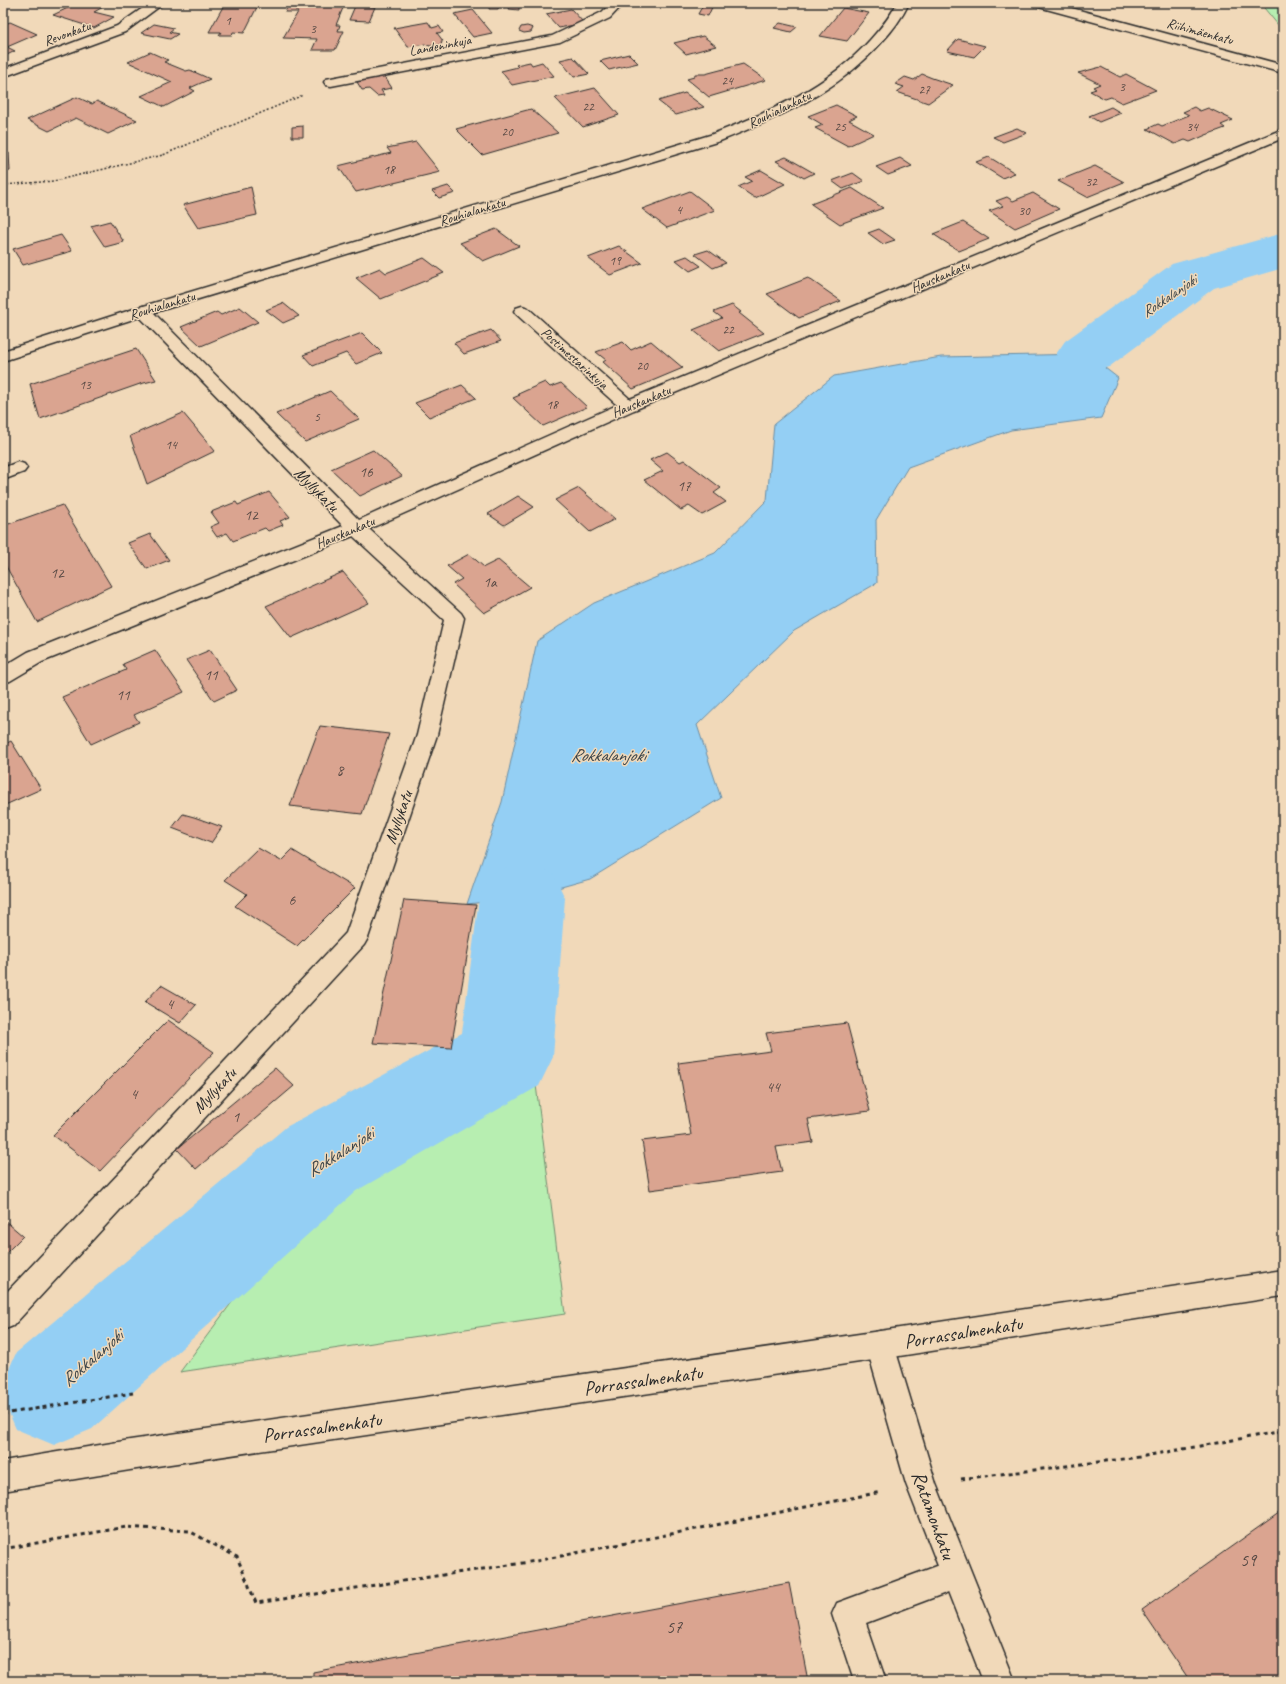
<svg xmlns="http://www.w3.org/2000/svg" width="1286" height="1684" viewBox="0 0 1286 1684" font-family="Caveat,sans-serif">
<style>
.green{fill:#b7eeb1;stroke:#718c6e}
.water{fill:#94cff4;stroke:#6a8da4}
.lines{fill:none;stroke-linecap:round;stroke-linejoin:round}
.river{fill:#94cff4;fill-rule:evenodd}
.building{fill:#daa490;stroke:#2b2b2b}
.lane-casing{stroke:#2b2b2b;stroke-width:3}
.street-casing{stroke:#2b2b2b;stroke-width:3}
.secondary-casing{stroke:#2b2b2b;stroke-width:3}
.path-far1{stroke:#2b2b2b;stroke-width:1.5;stroke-dasharray:2 2;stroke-linecap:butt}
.path{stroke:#2b2b2b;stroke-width:3;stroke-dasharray:4 4;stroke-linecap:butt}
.lane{fill:#f1d9b9;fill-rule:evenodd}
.street{fill:#f1d9b9;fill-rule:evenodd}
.secondary{fill:#f1d9b9;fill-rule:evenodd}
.labels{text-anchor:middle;stroke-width:3;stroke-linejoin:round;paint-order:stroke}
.far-number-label{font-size:13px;fill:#574944}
.far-street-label{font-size:14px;fill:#2b2b2b;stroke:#f1d9b9}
.far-water-label{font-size:15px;font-style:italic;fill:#3b4449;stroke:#f1d9b9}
.number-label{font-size:15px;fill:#574944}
.street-label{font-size:17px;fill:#2b2b2b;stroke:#f1d9b9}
.water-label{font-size:18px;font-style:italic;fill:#3b4449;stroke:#f1d9b9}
.near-number-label{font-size:18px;fill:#574944}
.near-street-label{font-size:20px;fill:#2b2b2b;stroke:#f1d9b9}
</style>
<rect width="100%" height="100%" fill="#f1d9b9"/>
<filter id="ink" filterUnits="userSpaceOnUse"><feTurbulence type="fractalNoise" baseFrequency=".025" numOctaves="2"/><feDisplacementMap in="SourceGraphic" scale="8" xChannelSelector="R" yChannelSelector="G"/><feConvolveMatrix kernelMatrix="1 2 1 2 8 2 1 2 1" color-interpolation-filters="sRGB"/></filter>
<g filter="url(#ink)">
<g class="green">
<path d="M1260,3H1283V31Z"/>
<path d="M535,1077L565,1314L180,1372L276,1243L351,1164Z"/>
</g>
<path class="water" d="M1087,354L1118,378L1101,418L1011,430L908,467L876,520L877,583L794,631L697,725L721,798L590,879L522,898L467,904L502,802L537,641L594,603L715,553L767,500L774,424L834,376L941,357Z"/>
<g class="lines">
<g class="river">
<path d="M1283,233V268L1214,288L1109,367L1087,373L1065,367L1056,354L1065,341L1172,264Z"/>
<path d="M522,862L553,873L565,898L553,1057L539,1086L356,1191L92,1429L54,1445L16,1429L3,1399V1383L16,1353L286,1127L462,1033L479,898L491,873Z"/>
</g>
</g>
<g class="building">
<path d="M81,3L89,6L93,4L103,7L94,12L114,17L94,28L53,15L74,5L76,6Z"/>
<path d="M225,3H259L244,33L233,32L232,35H219L221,32H209Z"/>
<path d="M289,3H345L336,25H340L338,31H344L335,50H312L317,39L283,38L298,12H285Z"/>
<path d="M479,3H532L531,7L519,6V10L509,9L510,6H499L498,9H489V6L479,5Z"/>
<path d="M645,3H674L673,7L645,6Z"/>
<path d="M704,3L713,5L708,16L698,14Z"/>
<path d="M355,6L375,7L369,21L349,20Z"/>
<path d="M843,8L869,13L847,41L820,36Z"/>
<path d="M571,9L584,23L559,28L546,14Z"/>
<path d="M473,10L492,33L473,37L454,14Z"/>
<path d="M10,22L37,34L7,47L15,51L3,57V25Z"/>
<path d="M428,22L432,28L439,26L443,32L437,33L443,41H441L442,43L440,45L430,46L425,44L408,47L394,28Z"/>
<path d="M780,23L797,27L791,32L774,28Z"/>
<path d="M154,24L174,28L169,32L178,34L170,39L141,33Z"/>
<path d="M527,26L533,28L531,32L524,33L519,31L521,27Z"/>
<path d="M703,36L716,46L686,54L674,43Z"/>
<path d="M958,39L985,46L974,57L947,51Z"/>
<path d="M150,52L168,60L164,62L186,71L190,70L210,79L190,88L195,91L164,107L141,96L172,82L128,62Z"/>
<path d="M629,54L638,63L609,70L600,61Z"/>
<path d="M573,57L589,74L574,77L560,60Z"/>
<path d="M530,62L532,65L542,62L554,76L512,85L501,71L518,67L516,65Z"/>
<path d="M743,64L766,80L709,97L687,79L694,77L695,74H705Z"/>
<path d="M1101,67L1120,77L1126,74L1156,90L1122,103L1111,97L1105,99L1090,91L1096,89L1093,87L1100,84L1078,73Z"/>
<path d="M922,74L932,78L953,85L928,103L897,92L904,87L895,84L905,77L914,80Z"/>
<path d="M384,76L392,88L381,90L384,95L377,96L369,89L362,90L357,82Z"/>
<path d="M595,88L619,115L583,127L555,98Z"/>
<path d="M685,93L704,107L676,115L658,101Z"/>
<path d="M77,97L92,104L97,101L137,120L108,134L76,118L49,131L27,120Z"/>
<path d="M836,105L857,116L849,120L874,134L848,146L815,128L823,125L808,116Z"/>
<path d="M1111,107L1121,113L1099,122L1089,116Z"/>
<path d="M1194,107L1200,111L1208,108L1233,120L1221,125L1225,128L1206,135L1190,142L1185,140L1175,144L1147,129L1158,124L1162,126L1189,115L1183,112Z"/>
<path d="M531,109L558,133L482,155L456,129Z"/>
<path d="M303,126V137H292V127Z"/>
<path d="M1017,128L1027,133L1003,142L993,137Z"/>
<path d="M416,142L440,172L356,192L338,166L391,153L387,148Z"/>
<path d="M9,153L10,171L3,172V154Z"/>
<path d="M786,157L814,173L804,178L776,161Z"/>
<path d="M989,157L1015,173L1002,178L976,162Z"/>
<path d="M900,158L912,166L888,175L876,167Z"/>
<path d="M1095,166L1124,182L1087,197L1058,181Z"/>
<path d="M761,170L785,184L755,198L738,187L752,181L745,177Z"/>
<path d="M853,173L864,181L843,189L832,181Z"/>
<path d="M448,186L455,193L439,198L432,191Z"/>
<path d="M251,187L257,215L198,228L183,205Z"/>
<path d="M852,188L883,208L840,224L811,204Z"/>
<path d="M690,191L715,210L667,228L642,209Z"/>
<path d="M1033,193L1059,209L1015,228L989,211L1003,206L996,201L1007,197L1013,201Z"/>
<path d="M110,221L124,242L105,247L91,226Z"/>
<path d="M963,222L989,239L959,251L933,234Z"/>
<path d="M496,229L519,246L483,261L460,243Z"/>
<path d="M879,229L895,240L883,244L868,233Z"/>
<path d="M61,235L72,251L23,265L13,249Z"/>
<path d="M619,246L642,263L610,275L588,258Z"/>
<path d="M708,250L726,263L713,268L695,254Z"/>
<path d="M687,256L701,266L690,271L676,260Z"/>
<path d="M424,258L444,273L381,299L356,278L380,268L386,273Z"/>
<path d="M808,278L841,301L799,318L767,294Z"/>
<path d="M283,303L299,316L283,323L266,310Z"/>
<path d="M732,305L741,312L739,313L764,333L719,351L693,330L722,318L714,312Z"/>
<path d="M240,307L258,322L201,346L181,327L217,312L221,315Z"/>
<path d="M491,330L501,341L464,354L454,343Z"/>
<path d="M362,333L382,353L356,364L346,353L313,366L303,355Z"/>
<path d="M651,341L683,368L633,389L603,362L606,360L596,352L623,342L631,350Z"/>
<path d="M136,349L156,380L140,384L40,419L30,384Z"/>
<path d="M545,382L550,387L561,383L587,407L543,426L513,398L520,395L518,394Z"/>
<path d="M462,385L476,398L429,417L415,403Z"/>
<path d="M330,391L359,419L305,442L276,414Z"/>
<path d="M183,413L215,451L147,484L130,436Z"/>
<path d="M373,450L402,476L360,496L331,469Z"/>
<path d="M667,452L680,462L684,460L721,488L714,493L726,502L702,515L689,506L681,510L644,480L663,471L650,460Z"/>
<path d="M579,488L615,519L590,532L555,500Z"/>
<path d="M269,492L290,517L280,521L283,525L268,531L265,528L233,541L227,533L217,537L210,527L219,523L211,512L236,502L238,505Z"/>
<path d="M518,496L534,507L504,525L488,514Z"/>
<path d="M62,505L111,586L37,622L3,561V526Z"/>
<path d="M150,534L169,560L147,569L128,543Z"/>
<path d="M469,554L484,567L498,560L530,587L484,613L453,584L462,579L447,566Z"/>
<path d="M343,572L369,603L291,638L266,606Z"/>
<path d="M155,650L184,692L134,715L139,722L91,744L62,697L126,670L123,664Z"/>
<path d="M210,650L237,690L214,701L186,660Z"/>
<path d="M320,726L389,734L362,814L290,806Z"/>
<path d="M11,741L41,789L3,806V745Z"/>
<path d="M183,814L194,817L222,827L211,843L172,828Z"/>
<path d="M258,848L281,861L292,850L355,888L297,946L235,906L247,894L225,880Z"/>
<path d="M404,900L476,905L451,1048L373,1043Z"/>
<path d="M161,985L196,1005L180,1023L145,1002Z"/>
<path d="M168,1020L214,1052L100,1171L53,1135Z"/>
<path d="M847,1023L870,1111L808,1119L813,1142L776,1147L782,1172L650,1190L642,1141L691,1135L678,1063L771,1051L766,1033Z"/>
<path d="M275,1068L294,1086L196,1169L177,1149Z"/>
<path d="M3,1219L23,1236L3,1256Z"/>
<path d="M1283,1510V1681H1190L1142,1610Z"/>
<path d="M789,1583L808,1681H313V1672Z"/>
</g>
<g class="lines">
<defs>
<g id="lane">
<path d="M18,462L24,464L27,468L24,472L3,480V468Z"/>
<path d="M956,1559L967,1563L971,1574L967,1585L866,1623L886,1681H854L832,1614L837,1603Z"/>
</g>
<g id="street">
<path d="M150,3H164L125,32L3,77V69L117,26Z"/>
<path d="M611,3H624L610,18L560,42L331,86L326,85L324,82L326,79L331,78L552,36L602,12Z"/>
<path d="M1033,3H1053L1283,65V73L1035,6Z"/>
<path d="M1283,129V138L634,410L369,529L461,613L464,618L437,735L368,938L364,945L13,1326L3,1330V1296L346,933L417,735L444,620L353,536L42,662L10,681L3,683V667L28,652L343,526L137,314L135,311L137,308L143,306L149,308L359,520L617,405L516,314L514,311L516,308L522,306L528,308L630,399Z"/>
<path d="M880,1331L890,1335L894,1345L936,1484L1015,1681H983L906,1484L866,1345L870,1335Z"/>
</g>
<g id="secondary">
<path d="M897,3H909C902,18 892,31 881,43C837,92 780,117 720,141L149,314L3,361V351L137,308L710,135C769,112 827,88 870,40C880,29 890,17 897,3Z"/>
<path d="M1283,1270V1296L880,1359L130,1470L3,1491V1461L130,1440L880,1331Z"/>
</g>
</defs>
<use href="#lane" class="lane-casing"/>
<use href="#street" class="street-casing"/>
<use href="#secondary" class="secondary-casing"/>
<path class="path-far1" d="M3,185L54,181L163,155L303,95"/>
<g class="path">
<path d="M3,1414L133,1393"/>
<path d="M961,1479L1139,1457L1283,1431"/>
<path d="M3,1549L126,1527L189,1531L237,1557L256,1603L536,1561L881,1492"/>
</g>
<use href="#lane" class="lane"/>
<use href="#street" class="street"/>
<use href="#secondary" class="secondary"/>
</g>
</g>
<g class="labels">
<g class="far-number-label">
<text x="228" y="25">1</text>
<text x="313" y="33">3</text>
<text x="727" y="85">24</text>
<text x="1122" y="91">3</text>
<text x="924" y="94">27</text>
<text x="588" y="111">22</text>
<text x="840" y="131">25</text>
<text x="1192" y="131">34</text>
<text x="507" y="136">20</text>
<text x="389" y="174">18</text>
<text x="1091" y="186">32</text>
<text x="679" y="214">4</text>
<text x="1024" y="215">30</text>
<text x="615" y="265">19</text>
<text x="728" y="334">22</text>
<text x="642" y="370">20</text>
<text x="85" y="389">13</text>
<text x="552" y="409">18</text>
<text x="317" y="421">5</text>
<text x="171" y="449">14</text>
</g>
<g class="far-street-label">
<text transform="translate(1200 31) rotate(15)" y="5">Riihimäenkatu</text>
<text transform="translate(67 33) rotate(-20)" y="5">Revonkatu</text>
<text transform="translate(440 45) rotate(-11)" y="5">Landeninkuja</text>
<text transform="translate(779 109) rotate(-26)" y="5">Rouhialankatu</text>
<text transform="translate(472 211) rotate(-17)" y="5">Rouhialankatu</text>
<text transform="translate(940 276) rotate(-23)" y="5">Hauskankatu</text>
<text transform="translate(162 305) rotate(-17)" y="5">Rouhialankatu</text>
<text transform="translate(575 358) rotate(42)" y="5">Postimestarinkuja</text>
<text transform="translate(641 401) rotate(-23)" y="5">Hauskankatu</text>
<text transform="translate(345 532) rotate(-23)" y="5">Hauskankatu</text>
</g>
<g class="far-water-label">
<text transform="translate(1169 296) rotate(-34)" y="5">Rokkalanjoki</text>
</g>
<g class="number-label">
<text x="366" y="477">16</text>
<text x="684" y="491">17</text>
<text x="251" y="520">12</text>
<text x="57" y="578">12</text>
<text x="490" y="587">1a</text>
<text x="211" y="680">11</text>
<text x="123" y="700">11</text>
<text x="340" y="775">8</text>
<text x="292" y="905">6</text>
<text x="170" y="1009">4</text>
<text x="773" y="1092">44</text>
<text x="134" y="1099">4</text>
<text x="236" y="1122">1</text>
</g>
<g class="street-label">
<text transform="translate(317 489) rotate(45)" y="6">Myllykatu</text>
<text transform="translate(398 817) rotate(-71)" y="6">Myllykatu</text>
<text transform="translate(214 1090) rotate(-47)" y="6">Myllykatu</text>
</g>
<g class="water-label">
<text x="608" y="761">Rokkalanjoki</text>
<text transform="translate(340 1152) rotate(-32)" y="6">Rokkalanjoki</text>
<text transform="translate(92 1358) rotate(-41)" y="6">Rokkalanjoki</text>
</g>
<g class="near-number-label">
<text x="1248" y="1566">59</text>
<text x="674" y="1633">57</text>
</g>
<g class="near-street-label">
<text transform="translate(963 1332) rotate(-9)" y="7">Porrassalmenkatu</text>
<text transform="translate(643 1380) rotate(-8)" y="7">Porrassalmenkatu</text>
<text transform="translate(322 1427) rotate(-8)" y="7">Porrassalmenkatu</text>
<text transform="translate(934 1515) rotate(70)" y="7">Ratamonkatu</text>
</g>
</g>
<rect width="1286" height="1684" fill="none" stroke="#f1d9b9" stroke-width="16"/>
<rect x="8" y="8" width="1270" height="1668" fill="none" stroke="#2b2b2b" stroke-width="1.5" filter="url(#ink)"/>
</svg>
